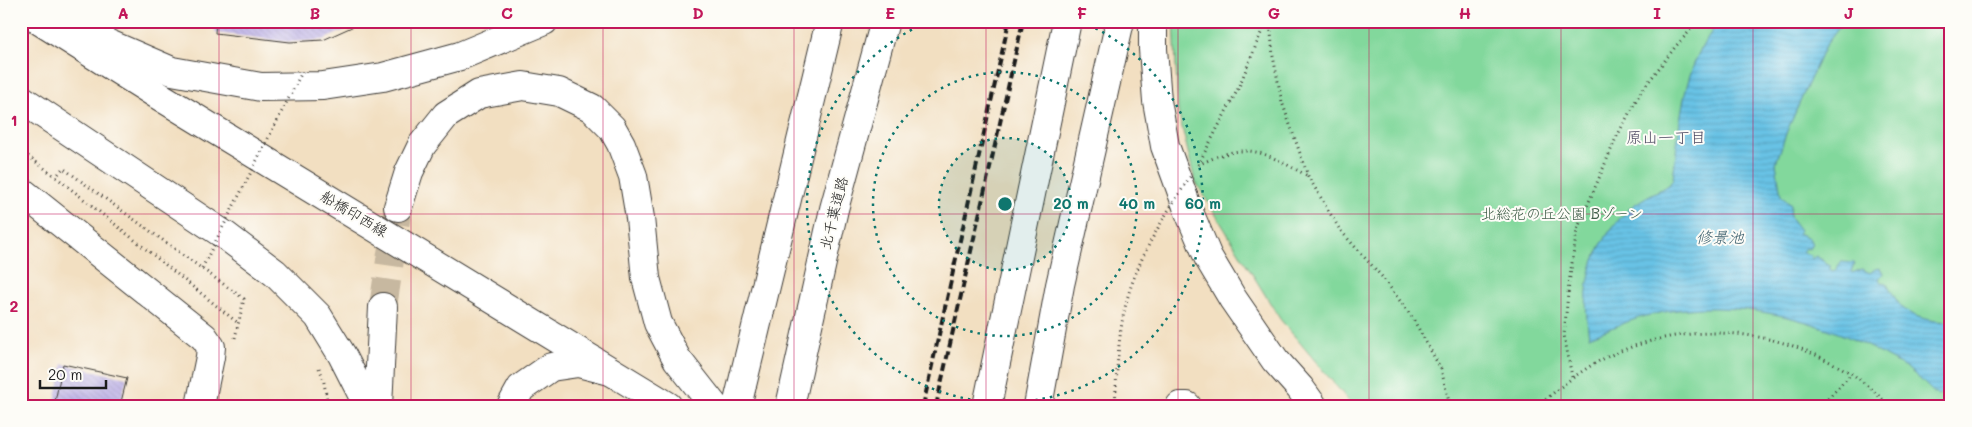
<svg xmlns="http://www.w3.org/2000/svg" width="1972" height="427" viewBox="0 0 1972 427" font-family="Mali,'Klee One',sans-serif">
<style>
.park{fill:#82d89c;stroke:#4f7a5c}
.water{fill:url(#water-rules);stroke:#426f80}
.building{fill:url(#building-back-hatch)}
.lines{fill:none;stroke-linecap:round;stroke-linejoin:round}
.highway-tunnel{stroke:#c7b8a0;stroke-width:28;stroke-dasharray:28 14;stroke-linecap:butt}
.minor-casing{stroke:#3c3935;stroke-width:30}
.major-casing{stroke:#3c3935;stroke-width:30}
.highway-casing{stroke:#3c3935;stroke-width:30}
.path{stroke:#3c3935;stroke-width:3;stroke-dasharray:1 4;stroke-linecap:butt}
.minor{stroke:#fff;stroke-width:28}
.major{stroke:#fff;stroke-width:28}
.highway{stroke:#fff;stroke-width:28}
.rail{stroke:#1c1c1c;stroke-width:4;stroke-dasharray:8 4;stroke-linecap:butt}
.path-bridge{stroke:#3c3935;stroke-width:3;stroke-dasharray:1 4;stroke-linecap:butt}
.grid{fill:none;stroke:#c2185b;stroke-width:1;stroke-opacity:0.55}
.ring{fill:none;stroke:#0f766e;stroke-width:2.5;stroke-dasharray:2.5 5}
.labels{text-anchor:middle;stroke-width:4;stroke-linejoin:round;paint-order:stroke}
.street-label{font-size:15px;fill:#1c1c1c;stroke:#fdfcf7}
.park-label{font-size:15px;fill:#405e49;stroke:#fdfcf7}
.neighbourhood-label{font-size:16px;fill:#4e4962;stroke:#fdfcf7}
.water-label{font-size:16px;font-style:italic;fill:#3a5e6c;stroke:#fdfcf7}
.centre{fill:#0f766e;stroke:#fdfcf7;stroke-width:2.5}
.ring-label{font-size:15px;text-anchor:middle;font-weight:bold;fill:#0f766e;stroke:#fdfcf7;stroke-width:4;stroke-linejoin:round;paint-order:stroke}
.neatline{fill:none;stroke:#c2185b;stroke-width:2}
.grid-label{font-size:16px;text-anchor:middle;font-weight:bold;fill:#c2185b}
</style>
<defs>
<pattern id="water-rules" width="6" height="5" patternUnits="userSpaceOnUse" patternTransform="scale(1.25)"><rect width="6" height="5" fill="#68c2e5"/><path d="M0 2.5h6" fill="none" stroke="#5aa6c4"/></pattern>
<pattern id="building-back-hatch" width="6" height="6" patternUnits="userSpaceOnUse" patternTransform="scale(1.25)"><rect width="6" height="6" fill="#ac9de3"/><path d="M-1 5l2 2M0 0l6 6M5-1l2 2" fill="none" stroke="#8b7fb7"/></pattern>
</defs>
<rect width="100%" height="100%" fill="#fdfcf7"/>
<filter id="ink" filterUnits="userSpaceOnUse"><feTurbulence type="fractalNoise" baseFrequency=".02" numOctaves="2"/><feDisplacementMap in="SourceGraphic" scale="10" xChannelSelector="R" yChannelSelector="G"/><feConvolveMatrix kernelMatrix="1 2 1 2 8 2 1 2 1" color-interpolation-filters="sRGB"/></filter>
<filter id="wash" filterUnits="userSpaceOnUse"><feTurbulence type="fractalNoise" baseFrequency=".0096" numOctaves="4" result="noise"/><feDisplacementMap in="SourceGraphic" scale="20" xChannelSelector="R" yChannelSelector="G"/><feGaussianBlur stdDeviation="1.12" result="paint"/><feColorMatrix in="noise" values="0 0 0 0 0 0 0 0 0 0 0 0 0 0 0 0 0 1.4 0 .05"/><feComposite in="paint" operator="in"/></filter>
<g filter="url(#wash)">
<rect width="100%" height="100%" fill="#f2dfc1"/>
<path class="park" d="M1174,21H1951V406H1353L1280,319L1195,181L1178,111Z"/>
<path class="water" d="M1721,21H1844L1825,46L1787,131L1776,163L1781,196L1791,205L1790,217L1800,230L1798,233L1809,238L1812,244L1809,249L1805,248L1802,252L1810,255L1811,259L1816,256L1830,265V269L1832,272L1835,271L1841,262L1855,263L1851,271L1852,273L1862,269L1870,273L1875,269L1880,268L1883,273L1879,279L1881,282L1887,283C1890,289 1893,295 1897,301C1909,319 1931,321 1951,322V387L1938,396C1929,389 1922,380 1913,373C1906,366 1896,362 1887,357C1820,317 1731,297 1654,314C1631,319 1610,329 1589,337C1581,286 1590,248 1627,211C1638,200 1656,192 1669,185L1673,179C1680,126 1681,62 1721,21Z"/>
<g id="blocks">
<g class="building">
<path d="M216,21H365L323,40L290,42L215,33Z"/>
<path d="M63,364L127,378L120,406H54Z"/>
</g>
</g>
</g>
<g filter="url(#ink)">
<use href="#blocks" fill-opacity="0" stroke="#3c3935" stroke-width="1"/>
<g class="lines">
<path class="highway-tunnel" d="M383,307L398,207"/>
<defs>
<path id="minor" d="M21,191L204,337L211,347L210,357L200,406"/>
<path id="major" d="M40,21L156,94L668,406"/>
<g id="highway">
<path d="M73,21L107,43L172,71L261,87L323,86L383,77L460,56L544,21"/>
<path d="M1153,21V49L1157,101L1165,146L1189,212L1208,257L1233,299L1275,360L1300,388L1313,406"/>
<path d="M21,99L226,236L275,273L318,316L342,355L368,406"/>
<path d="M398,207L409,172L422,145L446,115L479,94L523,86L559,92L592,108L612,128L621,144L633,176L640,218L646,278L658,323L677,359L714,406"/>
<path d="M378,406L383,307"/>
<path d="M511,406L521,388L551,367L578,363L610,371"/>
<path d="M737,406L830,21"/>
<path d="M790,406L834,209L885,21"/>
<path d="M987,406L1067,21"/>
<path d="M1038,406L1060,285L1120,21"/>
<path d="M1180,406H1187"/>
</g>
</defs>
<use href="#minor" class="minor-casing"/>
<use href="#major" class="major-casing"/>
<use href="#highway" class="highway-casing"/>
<g class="path">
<path d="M1270,21L1273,56L1282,102L1308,176L1340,230L1383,278L1412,317L1441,369L1450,406"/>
<path d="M21,163L28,156L56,177"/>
<path d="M1198,165L1238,89L1266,21"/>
<path d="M1198,165C1249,140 1261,151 1308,176"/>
<path d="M235,338L244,299L63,168L56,177L238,323"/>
<path d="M319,368L323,377L328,406"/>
<path d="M1572,377L1564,335L1569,283L1577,230L1616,138L1640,93L1676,46L1699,21"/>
<path d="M1538,406C1562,385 1587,365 1616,353C1686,323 1766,327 1832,363C1840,367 1848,371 1855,376C1867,385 1879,396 1890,406"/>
<path d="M1821,406L1851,374"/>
</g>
<use href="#minor" class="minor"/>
<use href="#major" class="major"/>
<use href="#highway" class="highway"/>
<g class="rail">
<path d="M923,406L1009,21"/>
<path d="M936,406L1023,21"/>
</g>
<g class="path-bridge">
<path d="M202,268L302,72"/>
<path d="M1115,406C1117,369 1118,331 1128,296C1141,251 1167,212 1192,174"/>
</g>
</g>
</g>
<path class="grid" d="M219,21V406M411,21V406M603,21V406M794,21V406M986,21V406M1178,21V406M1369,21V406M1561,21V406M1753,21V406M21,214H1951"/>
<circle cx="1005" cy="204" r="66" fill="#0f766e" fill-opacity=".12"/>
<g class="ring">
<circle cx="1005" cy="204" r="66"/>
<circle cx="1005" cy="204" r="132"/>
<path d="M1082 22A198 198 0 1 1 928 22"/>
</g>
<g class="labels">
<g class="street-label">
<text transform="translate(834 213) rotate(-76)" y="5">北千葉道路</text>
<text transform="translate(354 214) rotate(31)" y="5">船橋印西線</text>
</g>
<g class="park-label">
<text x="1562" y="219">北総花の丘公園 Bゾーン</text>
</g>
<g class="neighbourhood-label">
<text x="1666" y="143">原山一丁目</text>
</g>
<g class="water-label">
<text x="1720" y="243">修景池</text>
</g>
</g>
<circle cx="1005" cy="204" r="8" class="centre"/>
<g class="ring-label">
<text x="1071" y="209">20 m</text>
<text x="1137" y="209">40 m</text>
<text x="1203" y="209">60 m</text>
</g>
<rect width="1972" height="427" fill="none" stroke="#fdfcf7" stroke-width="55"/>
<path d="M40 380v8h66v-8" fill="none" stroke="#1c1c1c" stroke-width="2.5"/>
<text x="48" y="380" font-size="15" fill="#1c1c1c" stroke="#fdfcf7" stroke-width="4" paint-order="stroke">20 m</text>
<rect x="28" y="28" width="1916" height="372" class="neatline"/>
<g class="grid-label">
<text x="123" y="19">A</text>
<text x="315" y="19">B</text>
<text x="507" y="19">C</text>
<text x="698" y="19">D</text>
<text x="890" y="19">E</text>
<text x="1082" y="19">F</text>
<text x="1274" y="19">G</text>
<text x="1465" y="19">H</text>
<text x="1657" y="19">I</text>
<text x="1849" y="19">J</text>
<text x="14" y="126">1</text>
<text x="14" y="312">2</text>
</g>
</svg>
